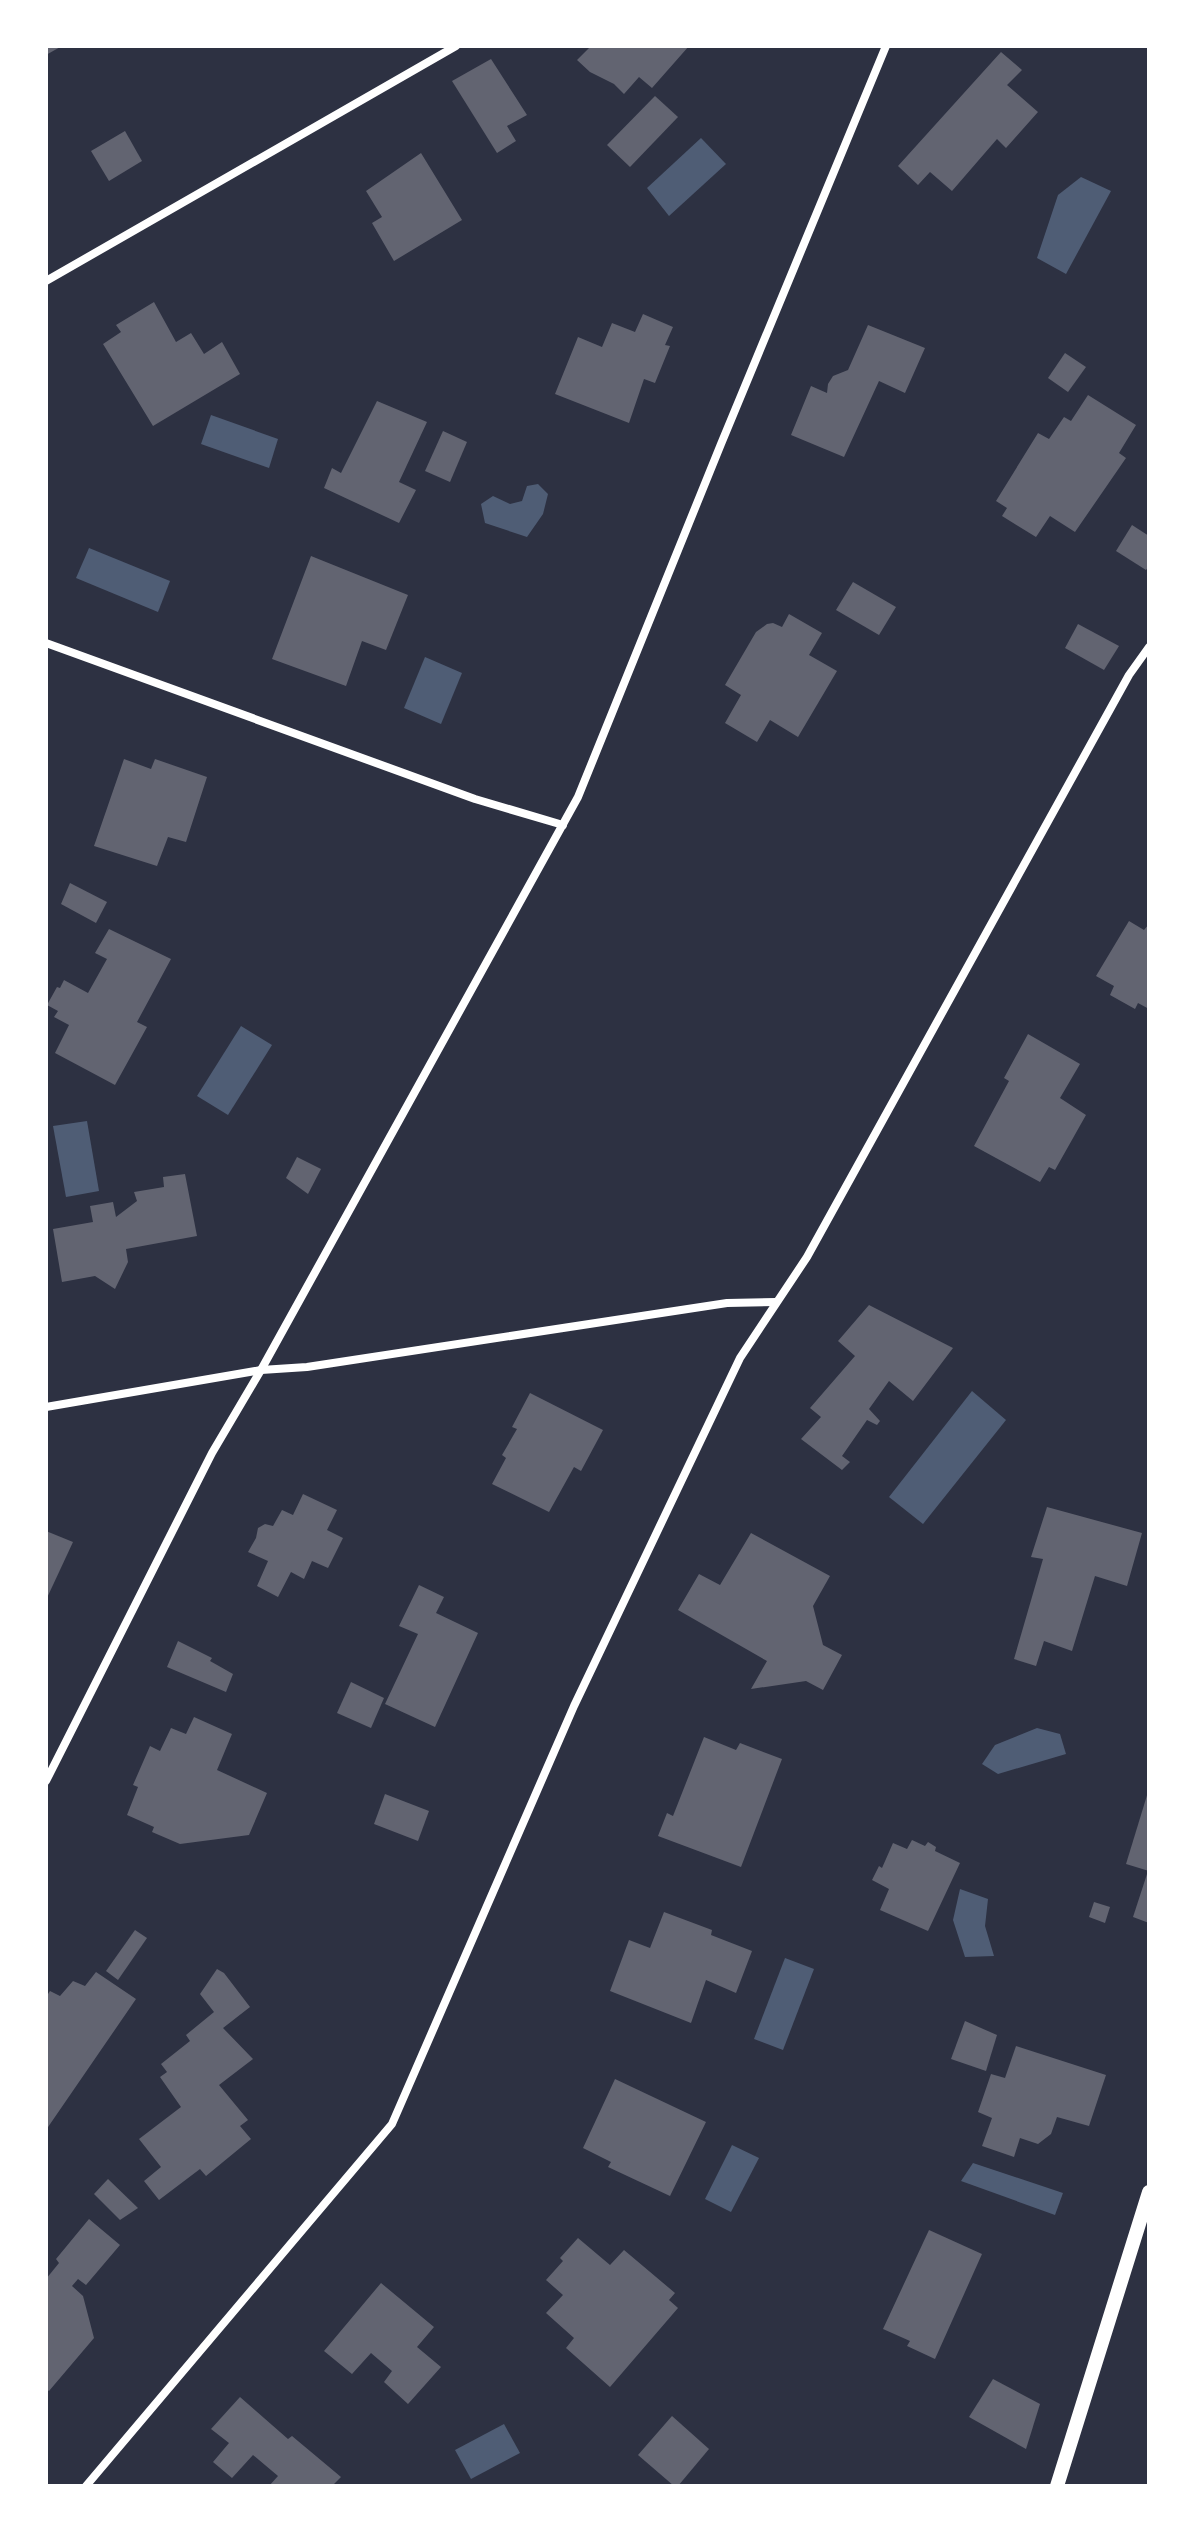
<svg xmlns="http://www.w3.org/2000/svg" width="1195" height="2532" viewBox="0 0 1195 2532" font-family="'Times New Roman',serif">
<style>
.water{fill:#4f5d75}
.building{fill:#626471}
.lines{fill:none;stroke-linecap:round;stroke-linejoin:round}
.minor{stroke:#fff;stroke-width:8}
.tertiary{stroke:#fff;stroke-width:14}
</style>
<rect width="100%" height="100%" fill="#2d3142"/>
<g class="water">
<path d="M701,138L726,164L669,216L647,188Z"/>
<path d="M1081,177L1111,191L1066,274L1037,258L1058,195Z"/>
<path d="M211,415L278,439L269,468L201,444Z"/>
<path d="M538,484L548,494L543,514L527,537L485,523L481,504L493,496L510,504L522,501L527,486Z"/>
<path d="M89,548L170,581L158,612L76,578Z"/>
<path d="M425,657L462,673L441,724L404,708Z"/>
<path d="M241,1026L272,1045L228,1115L197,1096Z"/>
<path d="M87,1121L99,1191L66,1197L53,1126Z"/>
<path d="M972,1391L1006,1420L923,1524L889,1497Z"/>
<path d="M1037,1728L1060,1734L1066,1754L998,1774L982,1764L995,1745Z"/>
<path d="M960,1889L988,1899L985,1926L994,1956L965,1957L953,1920Z"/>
<path d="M785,1958L814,1969L783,2050L754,2039Z"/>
<path d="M732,2145L759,2158L731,2212L705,2199Z"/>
<path d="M973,2163L1063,2193L1055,2215L961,2181Z"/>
<path d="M504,2424L520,2453L471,2479L455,2450Z"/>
</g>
<g class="building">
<path d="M46,46H62L46,55Z"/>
<path d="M591,46H689L652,88L639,77L624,94L614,84L590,72L577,60Z"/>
<path d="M1001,52L1022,70L1007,85L1038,112L1006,148L997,139L952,191L930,172L918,185L898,166Z"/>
<path d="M491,59L527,115L507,126L516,141L497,153L452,81Z"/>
<path d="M655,96L678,117L630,167L607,145Z"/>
<path d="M125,131L142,161L109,181L91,151Z"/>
<path d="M421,153L462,220L394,261L372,223L382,217L366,191Z"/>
<path d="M154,302L176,342L191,333L204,354L222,342L240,374L153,426L103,344L121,332L116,325Z"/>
<path d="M643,314L673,327L665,345L670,346L655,383L644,379L629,423L555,394L578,337L602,347L612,323L635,332Z"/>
<path d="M868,325L925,348L905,393L879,381L844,457L791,435L811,386L827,393L828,384L833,376L848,370Z"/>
<path d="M1065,353L1086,367L1068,392L1048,378Z"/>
<path d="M1088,395L1136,425L1119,453L1126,458L1075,532L1050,516L1036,537L1002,516L1007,508L996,501L1038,433L1049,439L1064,417L1071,421Z"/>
<path d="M377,401L427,422L399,482L416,490L399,523L324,488L332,468L341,473Z"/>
<path d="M443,431L467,442L450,482L425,471Z"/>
<path d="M1132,525L1149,536V566L1146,570L1116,551Z"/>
<path d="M311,556L408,595L386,650L362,641L346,686L272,659Z"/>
<path d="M853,582L896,607L879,635L836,610Z"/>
<path d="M789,614L822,633L809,655L837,671L798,737L770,720L757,742L725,723L741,695L725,685L756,632L767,624L773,623L782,627Z"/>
<path d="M1078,624L1119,646L1104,670L1065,648Z"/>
<path d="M124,759L151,769L155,759L207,777L186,842L168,837L157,866L94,846Z"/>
<path d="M70,883L107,902L96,923L61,904Z"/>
<path d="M1129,921L1144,930L1149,924V1009L1138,1003L1135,1009L1110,995L1114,986L1096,976Z"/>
<path d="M109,929L171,959L137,1022L147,1027L115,1085L55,1053L69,1025L54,1017L58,1011L47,1005L57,987L60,988L64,980L88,993L107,959L95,953Z"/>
<path d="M1028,1034L1080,1064L1060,1098L1086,1115L1055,1170L1049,1167L1040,1182L974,1146L1009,1081L1004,1078Z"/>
<path d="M297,1157L321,1169L308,1194L286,1178Z"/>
<path d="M185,1174L197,1236L126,1249L128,1262L115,1289L95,1276L62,1282L53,1229L93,1222L90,1206L113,1202L116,1217L137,1201L134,1192L164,1187L163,1177Z"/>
<path d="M869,1305L953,1348L913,1401L889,1381L869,1409L880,1421L877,1425L867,1420L842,1456L850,1462L842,1470L801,1439L821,1417L810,1408L855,1356L838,1341Z"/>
<path d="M530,1393L603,1430L581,1471L574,1467L549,1512L492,1484L506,1458L502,1455L517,1429L512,1427Z"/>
<path d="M303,1494L337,1510L327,1530L343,1538L328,1568L312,1561L304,1579L291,1572L278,1597L257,1586L268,1561L248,1552L256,1538L258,1528L265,1524L273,1526L282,1510L293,1515Z"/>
<path d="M1047,1507L1142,1533L1127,1586L1095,1576L1072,1651L1044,1641L1036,1666L1014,1659L1043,1559L1031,1557Z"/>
<path d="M46,1531L73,1542L46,1600Z"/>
<path d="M751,1533L830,1576L813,1606L823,1645L842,1655L823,1690L806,1681L751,1689L767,1661L678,1610L699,1574L720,1585Z"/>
<path d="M419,1585L444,1597L436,1613L478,1633L435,1727L385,1704L418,1634L399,1626Z"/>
<path d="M178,1641L212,1658L210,1661L233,1674L226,1692L167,1667Z"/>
<path d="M351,1682L384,1698L371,1728L337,1713Z"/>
<path d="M194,1717L232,1734L217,1770L267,1793L249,1835L180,1844L152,1832L154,1827L127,1815L138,1787L133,1785L150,1746L160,1751L171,1728L186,1734Z"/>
<path d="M704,1737L736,1750L740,1743L782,1759L741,1867L658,1836L667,1813L673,1816Z"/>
<path d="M1148,1792H1149V1871L1126,1864Z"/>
<path d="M385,1794L429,1811L418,1841L374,1824Z"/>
<path d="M912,1840L925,1846L928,1842L936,1847L935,1851L960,1863L928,1931L880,1910L889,1889L872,1880L879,1866L882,1868L893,1843L907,1849Z"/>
<path d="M1148,1871H1149V1923L1133,1917Z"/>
<path d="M1094,1902L1110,1907L1105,1923L1089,1917Z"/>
<path d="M664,1912L712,1930L711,1935L752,1951L736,1993L706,1980L691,2023L610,1991L629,1940L650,1948Z"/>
<path d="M135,1930L147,1938L118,1980L106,1971Z"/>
<path d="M217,1969L224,1973L250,2007L223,2028L253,2059L219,2085L248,2120L240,2126L251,2139L206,2176L200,2169L159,2200L144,2181L161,2167L139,2139L181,2107L160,2077L167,2072L161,2064L190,2041L186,2035L214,2012L200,1994Z"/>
<path d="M96,1972L136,1999L46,2130V1997L50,1991L60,1996L73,1981L85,1986Z"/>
<path d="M965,2021L997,2035L986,2071L951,2059Z"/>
<path d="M1016,2046L1106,2075L1089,2126L1057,2117L1051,2134L1038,2144L1020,2138L1014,2157L982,2146L992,2118L978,2112L991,2074L1005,2078Z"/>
<path d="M615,2079L706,2122L670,2196L608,2167L611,2162L583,2148Z"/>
<path d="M108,2179L138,2208L120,2220L94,2194Z"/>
<path d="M89,2219L120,2245L86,2285L78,2279L72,2286L83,2296L94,2338L49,2391L46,2389V2279L59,2263L56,2259Z"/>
<path d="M929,2230L982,2254L935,2359L907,2346L910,2341L883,2329Z"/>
<path d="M578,2238L610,2265L624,2250L675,2293L669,2300L678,2308L610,2387L566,2348L574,2338L546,2313L563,2295L546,2280L563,2261L560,2258Z"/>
<path d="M381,2283L434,2327L417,2347L441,2367L408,2404L384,2382L392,2371L371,2353L352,2374L324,2351Z"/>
<path d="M993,2379L1040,2404L1026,2449L969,2417Z"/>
<path d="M240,2397L288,2439L292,2436L341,2477L332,2486H269L278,2476L253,2455L232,2478L213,2462L229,2443L211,2429Z"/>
<path d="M672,2416L709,2449L678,2486H674L638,2455Z"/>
</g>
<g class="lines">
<g class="minor">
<path d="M46,281L456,46"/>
<path d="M46,643L475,799L563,825"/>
<path d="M46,1407L261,1370L307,1367L727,1303L776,1302"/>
<path d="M46,1781L212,1453L261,1370L578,797L721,444L886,46"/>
<path d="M86,2486L392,2124L574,1706L740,1358L807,1257L1129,675L1149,647"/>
</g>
<path class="tertiary" d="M1057,2486L1149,2192"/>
</g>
<rect width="1195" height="2532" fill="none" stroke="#ffffff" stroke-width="96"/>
</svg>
